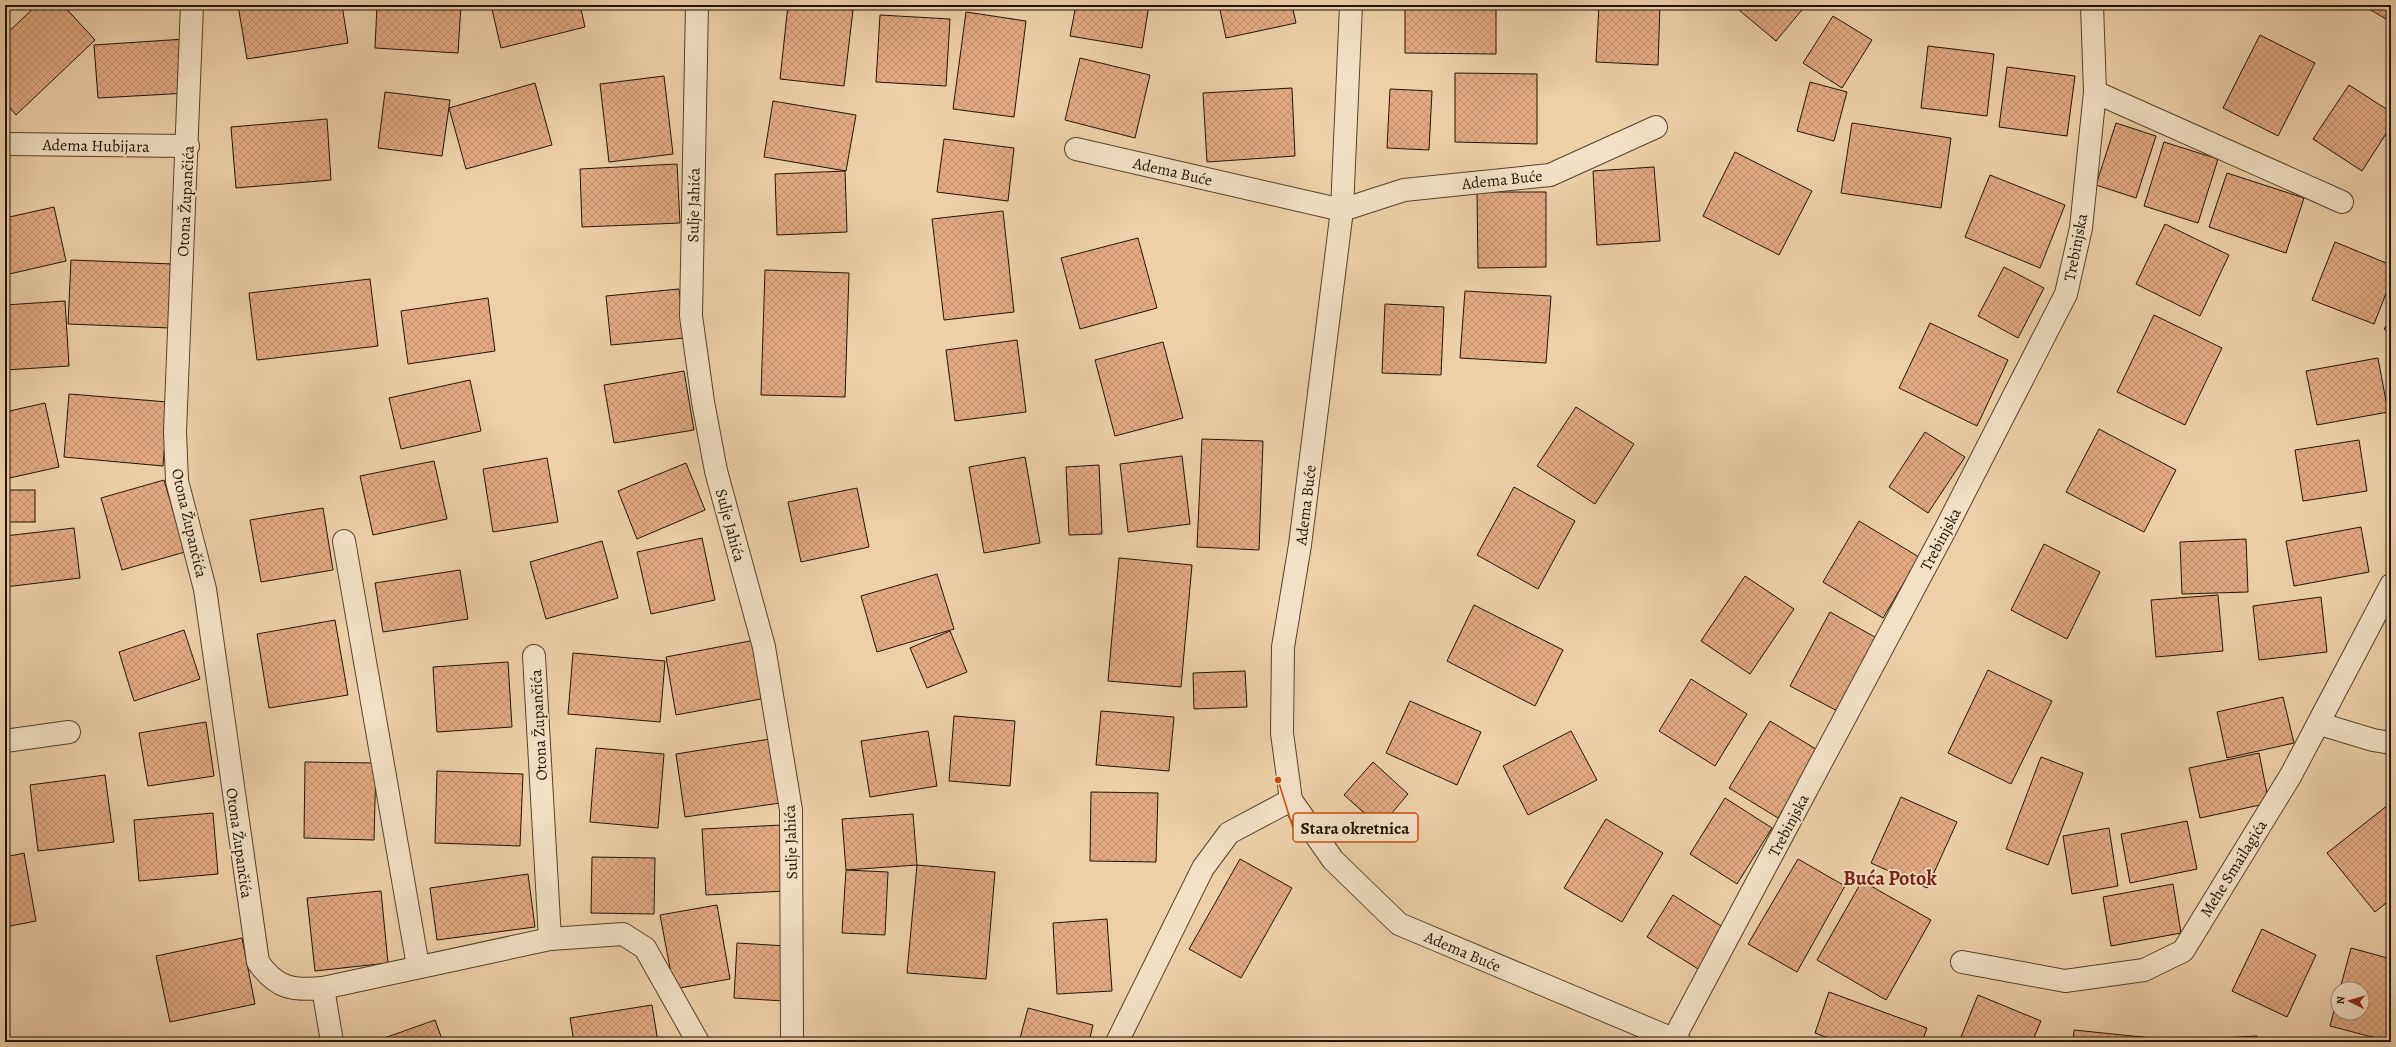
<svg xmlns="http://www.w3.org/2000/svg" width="2396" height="1047" viewBox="0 0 2396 1047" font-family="Alegreya,serif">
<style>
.building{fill:url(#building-cross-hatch);stroke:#211305}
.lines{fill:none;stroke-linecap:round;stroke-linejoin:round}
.minor-casing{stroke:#54422e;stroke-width:24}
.tertiary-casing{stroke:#54422e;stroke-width:24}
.minor{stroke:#f3e0c6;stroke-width:22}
.tertiary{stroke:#f3e0c6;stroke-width:22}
.labels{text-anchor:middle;stroke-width:3.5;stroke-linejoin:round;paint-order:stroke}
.street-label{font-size:16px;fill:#211305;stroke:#f3e0c6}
.district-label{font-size:20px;font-weight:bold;fill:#7a1f14;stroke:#f3e0c6}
.leader{fill:none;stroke:#ca4e0b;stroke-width:1.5}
.callout-dot{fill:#ca4e0b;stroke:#f3e0c6;stroke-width:1.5}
.callout{fill:#f3e0c6;stroke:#ca4e0b;stroke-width:1.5}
.callout-label{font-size:17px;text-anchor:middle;font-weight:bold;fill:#211305}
</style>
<defs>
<pattern id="building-cross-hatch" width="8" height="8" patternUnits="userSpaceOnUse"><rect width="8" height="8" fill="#e3aa82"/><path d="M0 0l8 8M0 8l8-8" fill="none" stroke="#c2916f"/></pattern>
</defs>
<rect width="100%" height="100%" fill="#edd0a8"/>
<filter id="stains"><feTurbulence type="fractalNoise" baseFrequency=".005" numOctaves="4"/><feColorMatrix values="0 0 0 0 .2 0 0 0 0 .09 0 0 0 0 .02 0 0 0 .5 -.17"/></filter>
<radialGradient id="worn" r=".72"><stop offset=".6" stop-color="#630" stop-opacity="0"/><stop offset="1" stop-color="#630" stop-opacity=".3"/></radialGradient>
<g class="building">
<path d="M37,5H63L95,40L16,115L5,102V35Z"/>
<path d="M238,5H342L348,43L247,59Z"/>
<path d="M377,5H461L458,53L375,48Z"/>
<path d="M491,5H580L585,27L501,48Z"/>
<path d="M788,5H810L853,10L844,86L780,79Z"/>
<path d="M1076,5H1149L1142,48L1070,36Z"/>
<path d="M1219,5H1292L1296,23L1226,38Z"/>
<path d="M1405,5H1496V54L1405,53Z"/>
<path d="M1599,5H1660L1658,65L1596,62Z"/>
<path d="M1733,5H1806L1776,41Z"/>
<path d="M2364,5H2391V22L2364,6Z"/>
<path d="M966,12L1026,21L1014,117L953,109Z"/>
<path d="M880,15L950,19L946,86L876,82Z"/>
<path d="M1833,16L1872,40L1842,88L1803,63Z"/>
<path d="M2260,35L2315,63L2278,136L2223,108Z"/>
<path d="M185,39L188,93L98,98L94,45Z"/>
<path d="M1928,46L1994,54L1987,116L1921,108Z"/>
<path d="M1080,58L1150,75L1135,138L1065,120Z"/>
<path d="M2007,67L2075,76L2067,136L1999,127Z"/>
<path d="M1455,73L1537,74V144L1455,142Z"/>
<path d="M664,76L673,154L609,162L600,84Z"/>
<path d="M1810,82L1847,92L1834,141L1797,131Z"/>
<path d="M535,83L552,145L466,169L449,108Z"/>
<path d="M2349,85L2391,112V126L2362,171L2313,139Z"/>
<path d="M1292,88L1295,156L1207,162L1203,93Z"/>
<path d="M1390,89L1432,91L1429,150L1387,148Z"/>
<path d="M385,92L450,100L442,156L378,148Z"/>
<path d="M773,101L856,115L846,171L764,157Z"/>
<path d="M327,119L331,180L236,188L231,127Z"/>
<path d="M1852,123L1951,138L1941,208L1841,193Z"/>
<path d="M2116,123L2156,136L2136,198L2096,185Z"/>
<path d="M944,139L1014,148L1008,201L937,192Z"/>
<path d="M2164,142L2218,159L2198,223L2144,206Z"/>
<path d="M1735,152L1812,191L1779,255L1703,216Z"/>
<path d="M677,164L680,223L582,227L580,169Z"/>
<path d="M1654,167L1660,241L1597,245L1593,171Z"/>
<path d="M845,171L847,232L777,235L775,174Z"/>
<path d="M2227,173L2304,198L2286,253L2209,227Z"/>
<path d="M1990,175L2065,205L2040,268L1965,237Z"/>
<path d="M1477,192H1546V267L1478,268Z"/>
<path d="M54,207L66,261L5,275V218Z"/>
<path d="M1003,211L1014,312L944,320L932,219Z"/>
<path d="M2165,224L2229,255L2200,316L2136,284Z"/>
<path d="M1138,238L1157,308L1080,329L1061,258Z"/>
<path d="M2335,242L2391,265V281L2374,324L2312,300Z"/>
<path d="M71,260L173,264L170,328L68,324Z"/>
<path d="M2004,267L2044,288L2018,338L1978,316Z"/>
<path d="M765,270L849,273L845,397L761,395Z"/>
<path d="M370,279L378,346L257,360L249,293Z"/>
<path d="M679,289L685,338L611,345L606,296Z"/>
<path d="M1465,291L1551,296L1546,363L1460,358Z"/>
<path d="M488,298L495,351L408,364L401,311Z"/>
<path d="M65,301L69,366L5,370V305Z"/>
<path d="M1385,304L1444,307L1441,375L1382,373Z"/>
<path d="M2154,315L2222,348L2185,425L2117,392Z"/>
<path d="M2391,319V334L2384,329Z"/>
<path d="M1930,323L2008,360L1977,426L1899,388Z"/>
<path d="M1017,340L1026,412L955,421L946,350Z"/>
<path d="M1163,342L1183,418L1115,436L1095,360Z"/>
<path d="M2378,358L2388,412L2317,425L2306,371Z"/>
<path d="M684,371L694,430L614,443L604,385Z"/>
<path d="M470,380L481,431L401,449L389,398Z"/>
<path d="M69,394L168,402L163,466L64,457Z"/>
<path d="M45,403L59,467L5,479V412Z"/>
<path d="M1576,407L1634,444L1595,504L1537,466Z"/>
<path d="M2099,429L2176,470L2144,532L2066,492Z"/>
<path d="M1925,432L1965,457L1928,513L1889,487Z"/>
<path d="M1202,439L1263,441L1259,550L1197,547Z"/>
<path d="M2359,440L2367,491L2303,501L2295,450Z"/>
<path d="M1182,456L1190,524L1128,532L1120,464Z"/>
<path d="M1025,457L1040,543L984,553L969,467Z"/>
<path d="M547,458L558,522L493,532L483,469Z"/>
<path d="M434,461L447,519L373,535L360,476Z"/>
<path d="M686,463L705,510L637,539L618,491Z"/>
<path d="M1099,465L1102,534L1069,535L1066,467Z"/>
<path d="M164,480L185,552L122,570L101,498Z"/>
<path d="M1514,487L1575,521L1538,589L1477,555Z"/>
<path d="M857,488L869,547L801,562L788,502Z"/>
<rect x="5" y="490" width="30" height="32"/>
<path d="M323,508L333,570L261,582L250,520Z"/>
<path d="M1859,521L1919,557L1883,618L1823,582Z"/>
<path d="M2361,527L2369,572L2294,586L2286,541Z"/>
<path d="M74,528L80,578L5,587V536Z"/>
<path d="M702,538L715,600L651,614L637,552Z"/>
<path d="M2246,539L2248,592L2182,594L2180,542Z"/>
<path d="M602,541L618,598L546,619L530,562Z"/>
<path d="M2044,544L2100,572L2067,639L2011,610Z"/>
<path d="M1119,558L1192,565L1181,687L1108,681Z"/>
<path d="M460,570L468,619L383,632L375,583Z"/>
<path d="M937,574L954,629L877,652L861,596Z"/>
<path d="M1745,576L1794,609L1750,674L1701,641Z"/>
<path d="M2218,595L2223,651L2156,657L2151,600Z"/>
<path d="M2321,597L2327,652L2259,660L2253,606Z"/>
<path d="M1474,605L1563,650L1535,706L1447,661Z"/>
<path d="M1830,612L1882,641L1843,714L1790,686Z"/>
<path d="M335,620L348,695L269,708L257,634Z"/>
<path d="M184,630L200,679L134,701L119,652Z"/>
<path d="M950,631L967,672L927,688L910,648Z"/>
<path d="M755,640L766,698L676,715L666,657Z"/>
<path d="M573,653L665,661L660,722L568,714Z"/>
<path d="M508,662L512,727L437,732L433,667Z"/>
<path d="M1988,670L2052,701L2011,784L1948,753Z"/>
<path d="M1245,671L1247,707L1194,709L1193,673Z"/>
<path d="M1691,679L1747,714L1715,766L1659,731Z"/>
<path d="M2283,697L2294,743L2227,758L2217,712Z"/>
<path d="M1410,701L1481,732L1457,785L1386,753Z"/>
<path d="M1101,711L1174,717L1169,771L1096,765Z"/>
<path d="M954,716L1015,721L1010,786L949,781Z"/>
<path d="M1770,721L1819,751L1778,818L1729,788Z"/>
<path d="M206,722L214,776L148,786L139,733Z"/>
<path d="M928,731L937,786L870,797L861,741Z"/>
<path d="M1571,731L1597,780L1528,815L1503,766Z"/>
<path d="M770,739L780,803L685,817L676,754Z"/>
<path d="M596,748L664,754L658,828L590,822Z"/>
<path d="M2259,753L2269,803L2200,818L2189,768Z"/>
<path d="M2041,757L2083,773L2048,865L2006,849Z"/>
<path d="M305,762L376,763L374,840L304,838Z"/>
<path d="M1373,762L1408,794L1380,827L1344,795Z"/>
<path d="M437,771L523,774L520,846L435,843Z"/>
<path d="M105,775L114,842L38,851L30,785Z"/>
<path d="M1091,792L1158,793L1156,862L1090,861Z"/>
<path d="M1901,797L1957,822L1927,888L1871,863Z"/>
<path d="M1725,798L1772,828L1737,884L1690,854Z"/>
<path d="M2388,805L2391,809V899L2375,912L2327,853Z"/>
<path d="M213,813L218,874L139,881L134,820Z"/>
<path d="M913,814L917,865L846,870L842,819Z"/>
<path d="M1606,819L1663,853L1622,922L1564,888Z"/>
<path d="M2187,821L2197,869L2130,883L2121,834Z"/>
<path d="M782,825L786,891L706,895L702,829Z"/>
<path d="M2109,828L2118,886L2072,894L2063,836Z"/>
<path d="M24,853L36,921L5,927V857Z"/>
<path d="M592,857L655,858L654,914L591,913Z"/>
<path d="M1240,859L1292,888L1241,978L1189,949Z"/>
<path d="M1798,859L1845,886L1797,972L1748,944Z"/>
<path d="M917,865L995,872L986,979L907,973Z"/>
<path d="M846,870L888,872L885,935L842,933Z"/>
<path d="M528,874L535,927L437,940L430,888Z"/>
<path d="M1862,881L1931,920L1886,1000L1817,960Z"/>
<path d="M2173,884L2181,933L2111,946L2103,897Z"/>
<path d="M381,891L388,963L315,971L307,898Z"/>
<path d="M1673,895L1729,931L1703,972L1647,937Z"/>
<path d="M717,905L730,979L674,989L660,915Z"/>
<path d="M1107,919L1112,991L1057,994L1053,923Z"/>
<path d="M2262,929L2316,955L2287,1017L2232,991Z"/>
<path d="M242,938L255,1004L170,1022L156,956Z"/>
<path d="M737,943L787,946L784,1001L734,998Z"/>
<path d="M2351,948L2391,959V1042L2330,1026L2338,995V1013H2362V989H2340Z"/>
<path d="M1829,992L1927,1028L1922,1042H1839L1815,1033Z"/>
<path d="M1978,995L2041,1021L2032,1042H1959Z"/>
<path d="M652,1005L658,1042H574L570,1018Z"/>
<path d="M1028,1008L1093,1025L1089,1042H1019Z"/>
<path d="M435,1020L443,1042H373Z"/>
<path d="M2074,1030L2152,1038L2151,1042H2073Z"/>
<path d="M2257,1036V1042H2187V1040Z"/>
<path d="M1419,1037L1433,1042H1417Z"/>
</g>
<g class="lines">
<defs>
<g id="minor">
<path d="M192,5L175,432L177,481L205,589L258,962C276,988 292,991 323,988L550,939L623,934L645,948L698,1042"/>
<path d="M697,5L691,316L703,402L716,471L764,647L791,810L792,1042"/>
<path d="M2095,92L2342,202"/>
<path d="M5,144L188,146"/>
<path d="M1076,149L1342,210L1404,190L1550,175L1656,127"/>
<path d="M344,541L418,966"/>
<path d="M534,656L550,939"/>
<path d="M2320,724L2373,740L2391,743"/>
<path d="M5,741L69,732"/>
<path d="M1962,962L2065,981L2144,970L2183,951L2291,775L2391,585"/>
<path d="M323,988L332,1042"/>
<path d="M1673,1040L1945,530L2066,294L2081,228L2095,92L2092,5"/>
<path d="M1117,1042L1203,868L1229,833L1291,800"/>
</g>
<path id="tertiary" d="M1351,5L1342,210L1300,545L1283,647L1282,733L1291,800L1333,860L1399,924L1680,1042"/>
</defs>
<use href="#minor" class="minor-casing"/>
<use href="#tertiary" class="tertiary-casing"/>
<use href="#minor" class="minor"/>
<use href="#tertiary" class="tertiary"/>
</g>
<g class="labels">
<g class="street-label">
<text transform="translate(96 145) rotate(1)" y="6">Adema Hubijara</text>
<text transform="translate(1173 171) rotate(13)" y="6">Adema Buće</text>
<text transform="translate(1502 179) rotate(-6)" y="6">Adema Buće</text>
<text transform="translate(185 201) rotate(-87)" y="6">Otona Župančića</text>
<text transform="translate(693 205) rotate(-89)" y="6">Sulje Jahića</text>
<text transform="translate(2075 247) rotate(-79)" y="6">Trebinjska</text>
<text transform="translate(1305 505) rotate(-83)" y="6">Adema Buće</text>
<text transform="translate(190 523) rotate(77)" y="6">Otona Župančića</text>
<text transform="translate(731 525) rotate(75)" y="6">Sulje Jahića</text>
<text transform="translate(1940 539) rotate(-62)" y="6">Trebinjska</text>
<text transform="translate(538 725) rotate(-93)" y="6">Otona Župančića</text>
<text transform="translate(1788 825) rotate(-62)" y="6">Trebinjska</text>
<text transform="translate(790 842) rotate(-92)" y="6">Sulje Jahića</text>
<text transform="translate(240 843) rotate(82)" y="6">Otona Župančića</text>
<text transform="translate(2233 868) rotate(-58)" y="6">Mehe Smailagića</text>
<text transform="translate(1463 951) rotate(23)" y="6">Adema Buće</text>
</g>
<g class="district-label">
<text x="1890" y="885">Buća Potok</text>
</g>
</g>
<path class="leader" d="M1278 780L1293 828"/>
<circle class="callout-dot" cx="1278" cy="780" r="4"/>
<rect class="callout" x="1293" y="813" width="125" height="29" rx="4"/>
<g class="callout-label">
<text x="1355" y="834">Stara okretnica</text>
</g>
<rect width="2396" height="1047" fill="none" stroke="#edd0a8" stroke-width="20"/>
<rect x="6" y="6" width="2384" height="1035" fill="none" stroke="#211305" stroke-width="2"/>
<rect x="10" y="10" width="2376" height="1027" fill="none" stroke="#211305"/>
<g transform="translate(2350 1001) rotate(275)"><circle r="19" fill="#f3e0c6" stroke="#9f8e79"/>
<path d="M0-3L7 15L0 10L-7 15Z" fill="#8f2418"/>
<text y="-6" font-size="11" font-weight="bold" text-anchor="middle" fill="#211305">N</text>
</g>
<rect width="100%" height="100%" filter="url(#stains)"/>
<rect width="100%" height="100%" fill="url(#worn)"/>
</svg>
